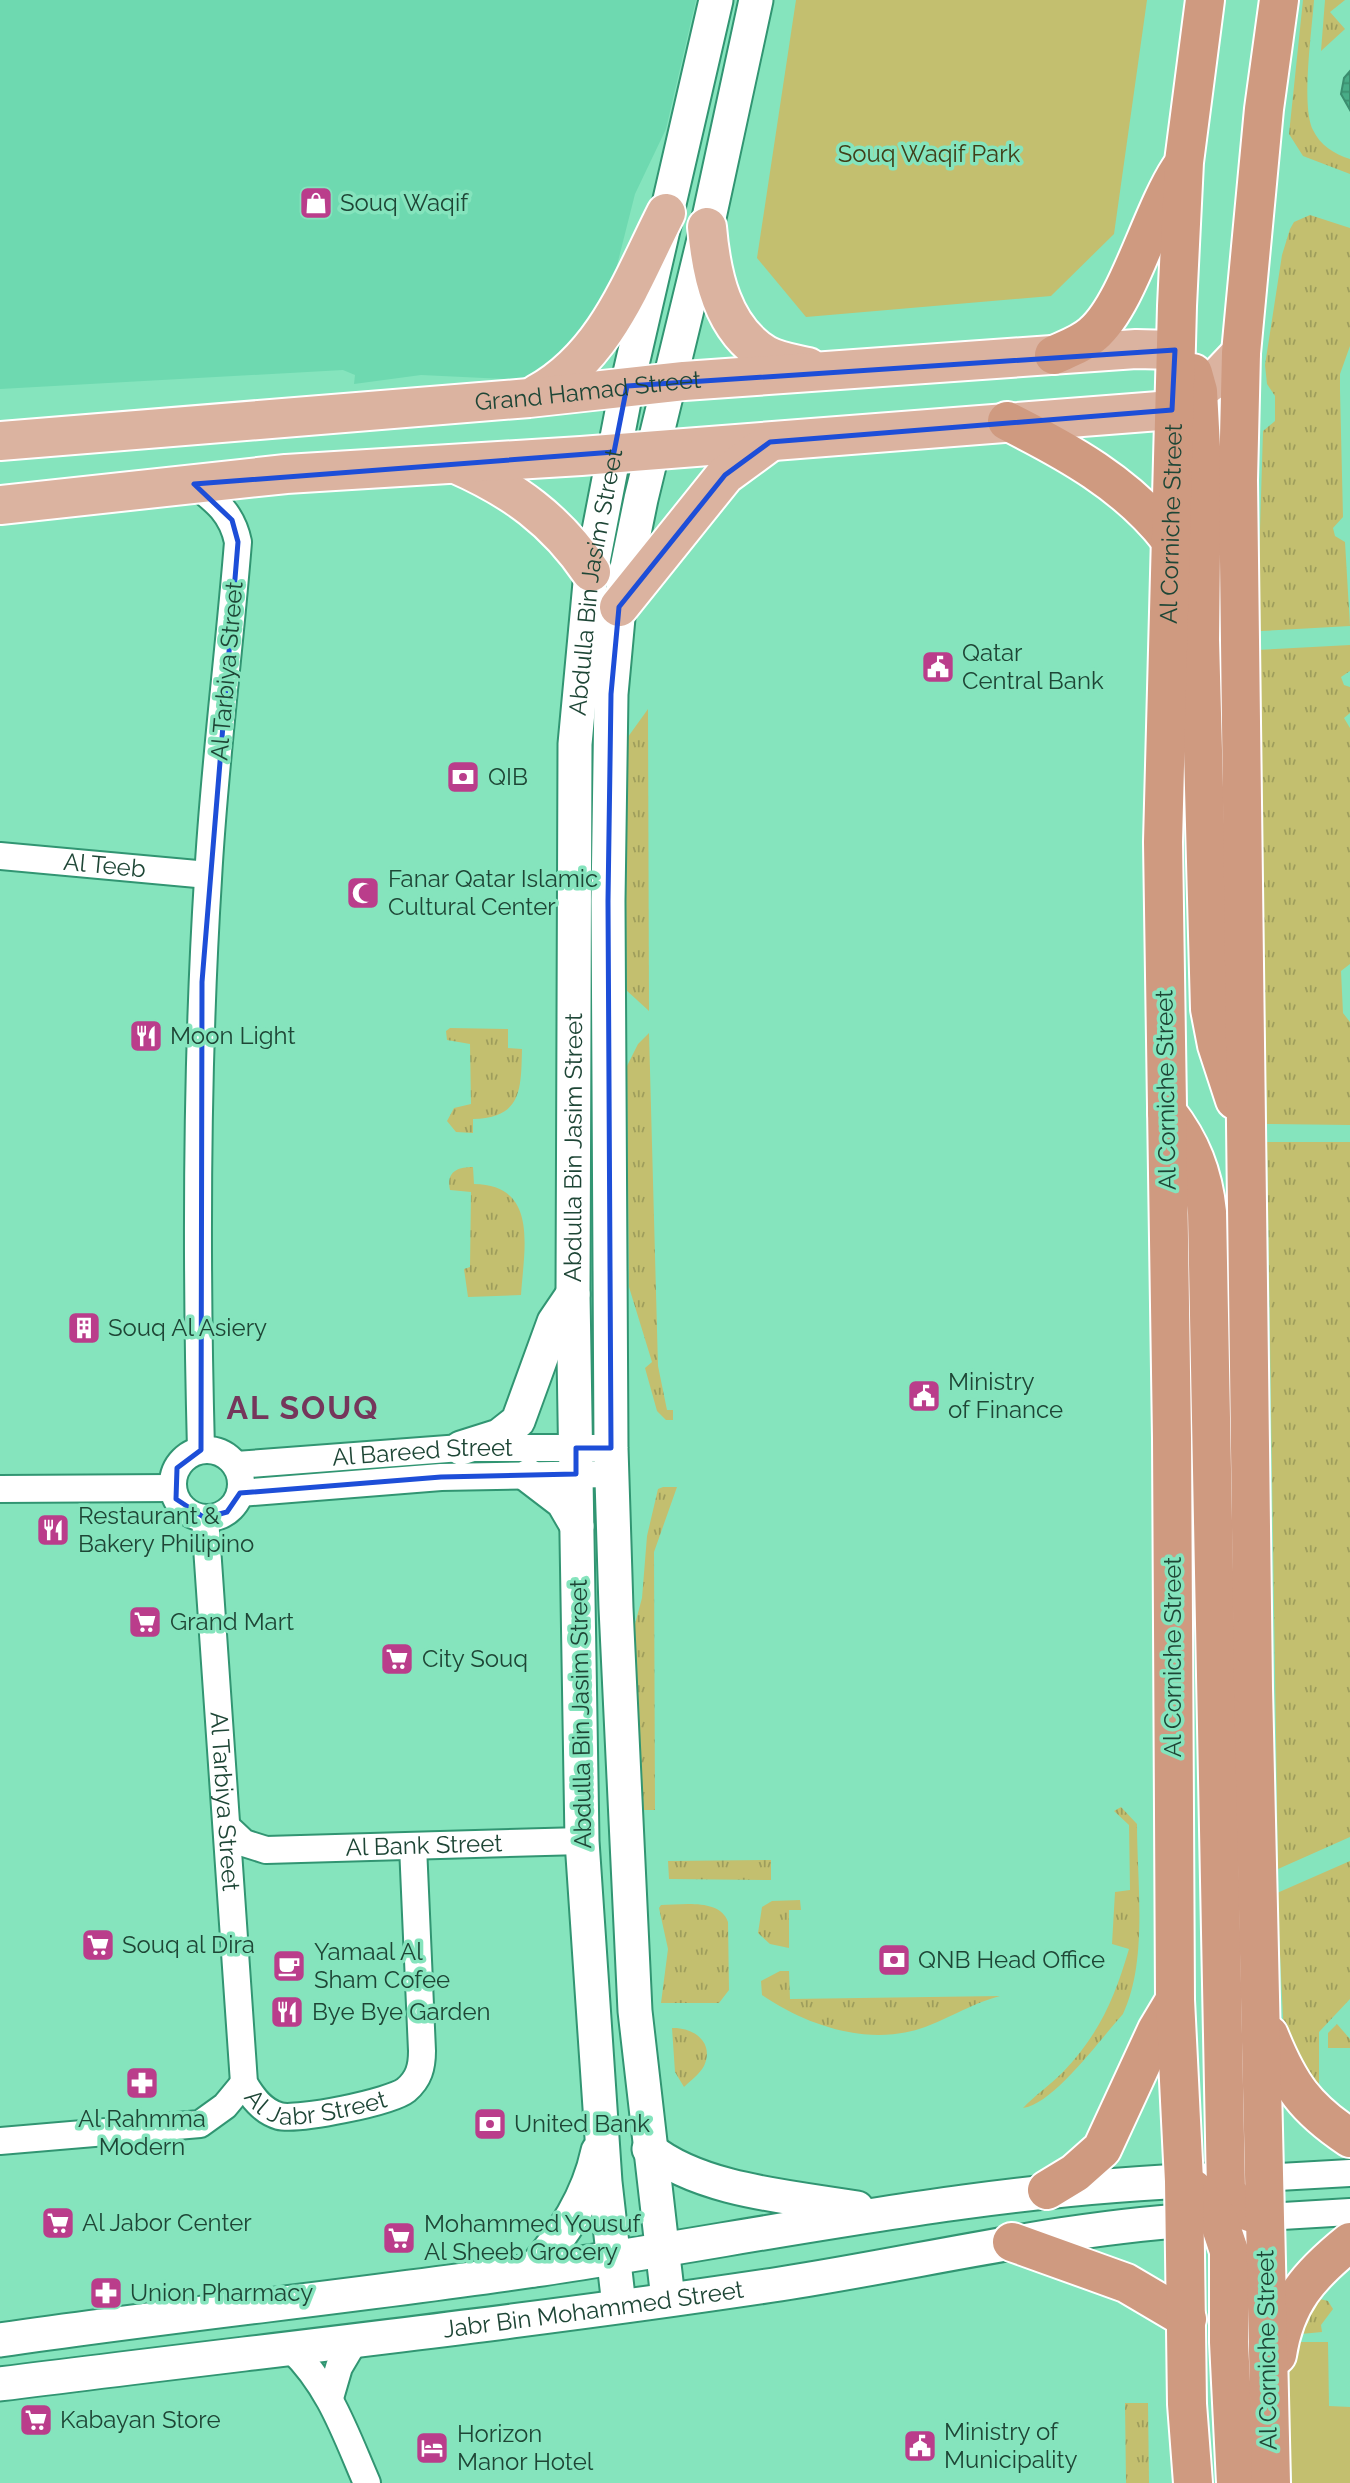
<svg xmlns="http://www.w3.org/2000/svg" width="1350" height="2483" viewBox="0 0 1350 2483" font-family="Raleway,sans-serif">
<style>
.built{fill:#6ed9b0}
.grass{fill:url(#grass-tufts)}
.green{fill:#c3bf6f}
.water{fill:url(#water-rules);stroke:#3b8d6f;stroke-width:2}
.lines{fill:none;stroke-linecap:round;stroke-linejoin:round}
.minor-casing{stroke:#319572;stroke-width:30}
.tertiary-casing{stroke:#319572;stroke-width:37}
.primary-casing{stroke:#fff;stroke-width:42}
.trunk-casing{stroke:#fff;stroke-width:42}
.minor{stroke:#fff;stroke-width:26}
.tertiary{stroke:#fff;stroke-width:33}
.primary{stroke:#dbb3a0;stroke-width:38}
.trunk{stroke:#cf9a80;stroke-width:38}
.marked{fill:none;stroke:#1d4ed8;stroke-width:5;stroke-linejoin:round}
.labels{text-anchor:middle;stroke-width:7;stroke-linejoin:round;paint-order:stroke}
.park-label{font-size:24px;fill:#403e19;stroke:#85e4bd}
.poi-label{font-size:24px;fill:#1e4636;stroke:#85e4bd;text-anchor:start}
.street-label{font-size:24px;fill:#1e4636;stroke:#85e4bd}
.district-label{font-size:32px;font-weight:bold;letter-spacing:2px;fill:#75365b;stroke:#85e4bd}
</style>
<defs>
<pattern id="grass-tufts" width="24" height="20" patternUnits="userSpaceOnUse" patternTransform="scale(1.75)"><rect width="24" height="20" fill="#c3bf6f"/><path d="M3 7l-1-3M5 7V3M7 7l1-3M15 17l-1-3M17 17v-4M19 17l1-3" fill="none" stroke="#9e9d5c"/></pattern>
<pattern id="water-rules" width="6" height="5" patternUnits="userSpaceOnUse" patternTransform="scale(1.75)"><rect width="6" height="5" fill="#48ac87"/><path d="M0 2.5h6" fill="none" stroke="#3b8e6f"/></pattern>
</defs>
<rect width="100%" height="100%" fill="#85e4bd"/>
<path class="built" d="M0,0H696L666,129L635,194L609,297L583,341L525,380L421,375L354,384L355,375L343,370L0,389Z"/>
<g class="grass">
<path d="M1303,0H1314C1312,30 1301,105 1313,130C1320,145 1334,154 1350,159V174L1303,156L1289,134Z"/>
<path d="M1325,0H1345L1330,12L1345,29L1321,51Z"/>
<path d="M1310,215L1350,228V346L1340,374V390L1343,517L1333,528L1335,536L1345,542L1350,626L1261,631L1257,628L1263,431L1275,421V396L1267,384L1265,365L1282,255L1290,229L1294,222Z"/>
<path d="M1350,645V671L1341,677L1344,685L1350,687V713L1344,718L1350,728V964L1341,971L1343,1013L1350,1022V1125L1267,1124L1256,650Z"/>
<path d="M648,709L649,1011L625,989L623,970L625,741Z"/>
<path d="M450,1028L508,1029V1048L522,1049C521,1089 522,1118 473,1119V1133L456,1132L447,1121L454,1108L471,1104L470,1044L447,1040L446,1031Z"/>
<path d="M649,1033L658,1366L667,1410H673V1420H666L657,1411L645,1368L652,1362L629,1287L627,1066L638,1044Z"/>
<path d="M1267,1142H1350V1837L1278,1869Z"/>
<path d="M473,1167L474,1184C539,1185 524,1248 521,1295L468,1297L464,1269L470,1267L471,1192L450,1190C446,1172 457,1167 473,1167Z"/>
<path d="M663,1487H677L654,1552L655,1810H635V1624L642,1598L647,1536L658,1489Z"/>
<path d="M1121,1807L1137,1824C1137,1883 1148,1961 1123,2014C1101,2038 1054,2104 1023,2108C1034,2096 1050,2085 1063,2072C1099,2034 1114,2000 1129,1949L1112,1944L1115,1892L1130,1890L1129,1825L1114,1811Z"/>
<path d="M771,1860V1880L669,1879L668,1861Z"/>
<path d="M1350,1861V1999L1319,2032V2088L1327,2107L1300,2055L1290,2056L1284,2037L1277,1893Z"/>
<path d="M800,1900L801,1910H789V1948L770,1944L758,1933L762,1907L772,1901Z"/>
<path d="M661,1905C681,1905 720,1898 728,1922L729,1990L719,2003H661L668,1949L659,1908Z"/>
<path d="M780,1971H789L790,1999L1000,1996C972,2004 961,2012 935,2023C878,2049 812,2029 762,1995L761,1981Z"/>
<path d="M1337,2024L1350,2039V2048H1328V2033Z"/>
<path d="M672,2028C693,2027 715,2042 704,2066C699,2075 691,2080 684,2087L675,2072Z"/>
<path d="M1320,2299L1328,2301L1333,2309L1321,2325L1322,2332L1301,2334L1309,2314Z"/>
<path d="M1125,2403H1148L1149,2483H1126Z"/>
</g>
<g class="green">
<path d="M796,0H1147L1114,234L1051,296L806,317L757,258Z"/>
<path d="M1290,2342H1328L1329,2406L1350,2407V2483H1292L1286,2375Z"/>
</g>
<path class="water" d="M1350,71V110L1341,94L1344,78Z"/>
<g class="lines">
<defs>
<g id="minor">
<path d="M194,484C216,501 232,513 238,542C229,655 214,767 208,879C196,1069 196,1260 201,1450"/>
<path id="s1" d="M0,856L208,875"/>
<circle cx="207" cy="1484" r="34"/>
<path id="s2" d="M236,1465L461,1448H611"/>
<path d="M0,1489L173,1488"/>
<path d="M240,1493L441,1477L612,1474"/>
<path id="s3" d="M205,1518L244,2083C252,2097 262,2111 279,2116C297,2121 391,2102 406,2090C419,2079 422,2067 422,2051L413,1846"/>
<path id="s4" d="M228,1828L244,1843L266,1850L582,1841"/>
<path d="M0,2141L200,2124L225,2106L244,2083"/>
<path d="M1263,2178L1350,2173"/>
<path d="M1264,2217L1350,2212"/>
<path d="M291,2349C330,2386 346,2435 367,2483"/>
<path d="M330,2398L339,2367L355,2340"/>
</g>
<g id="tertiary">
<path d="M461,1448L499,1436L518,1421L554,1322L573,1294"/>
<path d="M529,1476L563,1502L577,1526"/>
<path d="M649,2149C701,2191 792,2197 857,2208"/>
<path d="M533,2270C563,2235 588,2198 598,2151"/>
<path d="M668,2299L635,2011L616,1608L611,1448L608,901L611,694L619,607L641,499L707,227L756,0"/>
<path id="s5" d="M619,2306L605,2182L582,1841L573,1294L575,744L591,572L627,386L716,0"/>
<path d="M0,2340C178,2314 357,2296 535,2270C759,2237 980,2188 1208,2180"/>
<path id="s6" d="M0,2384C260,2351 521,2323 780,2284C923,2262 1065,2226 1211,2219"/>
</g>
<g id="primary">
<path d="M707,227C711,274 722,329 766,355C779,362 795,364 808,367"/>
<path d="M537,394C606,356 632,280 666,213"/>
<path id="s7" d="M0,441L529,398L684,381L1136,349L1175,350"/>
<path d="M456,464C513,489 556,520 591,572"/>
<path d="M0,505L286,474L581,456L1172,410L1221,374L1241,353"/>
<path d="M619,607L725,475L770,442"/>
</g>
<g id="trunk">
<path d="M1054,355C1067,349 1082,344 1093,334C1128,304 1151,213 1180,169"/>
<path d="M1193,373L1198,391L1202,466L1200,640L1210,1009L1217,1045L1235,1100"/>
<path d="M1007,421C1067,451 1127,484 1169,538"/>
<path d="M1167,1112C1191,1143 1203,1173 1207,1212L1226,2189L1236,2207L1264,2217"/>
<path d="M1269,2035C1289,2085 1305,2108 1350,2138"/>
<path d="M1193,2189L1218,2218L1229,2251V2342L1236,2483"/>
<path d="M1047,2190L1075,2173L1102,2149L1157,2030L1175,2000"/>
<path d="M1012,2242L1126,2283L1187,2319"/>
<path d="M1277,2355C1285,2302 1309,2275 1350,2242"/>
<path id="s8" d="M1193,2483L1187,2404L1184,2181L1175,2000L1172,1438L1163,842L1177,306L1184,162L1205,0"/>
<path d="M1271,2483L1253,1688L1238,480L1241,353L1264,109L1279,0"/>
</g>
</defs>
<use href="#minor" class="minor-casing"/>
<use href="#tertiary" class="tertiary-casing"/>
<use href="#primary" class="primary-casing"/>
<use href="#trunk" class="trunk-casing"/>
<use href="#minor" class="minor"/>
<use href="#tertiary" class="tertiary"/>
<use href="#primary" class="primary"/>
<use href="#trunk" class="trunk"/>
</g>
<path class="marked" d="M1175,350L1172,410L770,442L725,475L619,607L611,694L608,901L611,1448H576V1474L441,1477L240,1493L227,1512L205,1518L176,1499L177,1468L201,1450L202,982L238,542L232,520L194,484L614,452L627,386Z"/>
<defs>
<symbol id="shop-square" viewBox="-11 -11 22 22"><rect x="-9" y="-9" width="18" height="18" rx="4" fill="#ba3d8b" stroke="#85e4bd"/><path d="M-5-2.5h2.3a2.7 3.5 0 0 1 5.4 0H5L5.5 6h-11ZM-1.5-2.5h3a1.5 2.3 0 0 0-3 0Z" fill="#fff"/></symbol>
<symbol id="civic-square" viewBox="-11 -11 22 22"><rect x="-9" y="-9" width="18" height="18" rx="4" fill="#ba3d8b" stroke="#85e4bd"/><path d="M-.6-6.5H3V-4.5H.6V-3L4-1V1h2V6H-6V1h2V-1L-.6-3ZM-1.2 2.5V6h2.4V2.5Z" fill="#fff"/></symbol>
<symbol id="bank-square" viewBox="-11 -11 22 22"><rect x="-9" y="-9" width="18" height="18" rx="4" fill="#ba3d8b" stroke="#85e4bd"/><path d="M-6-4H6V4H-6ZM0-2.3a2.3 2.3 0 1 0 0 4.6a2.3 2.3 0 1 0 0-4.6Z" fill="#fff"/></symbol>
<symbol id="mosque-square" viewBox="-11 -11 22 22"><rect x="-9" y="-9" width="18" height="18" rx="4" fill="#ba3d8b" stroke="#85e4bd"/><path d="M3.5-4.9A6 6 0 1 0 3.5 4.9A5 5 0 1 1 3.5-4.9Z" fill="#fff"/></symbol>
<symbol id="restaurant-square" viewBox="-11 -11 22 22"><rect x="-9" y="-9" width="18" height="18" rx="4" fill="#ba3d8b" stroke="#85e4bd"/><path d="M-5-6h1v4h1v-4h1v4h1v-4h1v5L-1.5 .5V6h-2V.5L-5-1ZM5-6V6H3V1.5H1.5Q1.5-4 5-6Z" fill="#fff"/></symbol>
<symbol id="building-square" viewBox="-11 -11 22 22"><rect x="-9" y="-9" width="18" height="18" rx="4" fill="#ba3d8b" stroke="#85e4bd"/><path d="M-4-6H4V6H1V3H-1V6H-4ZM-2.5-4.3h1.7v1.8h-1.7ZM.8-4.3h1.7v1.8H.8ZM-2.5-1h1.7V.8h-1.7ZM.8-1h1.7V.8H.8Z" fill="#fff"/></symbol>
<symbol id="supermarket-square" viewBox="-11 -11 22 22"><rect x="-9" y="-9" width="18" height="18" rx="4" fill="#ba3d8b" stroke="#85e4bd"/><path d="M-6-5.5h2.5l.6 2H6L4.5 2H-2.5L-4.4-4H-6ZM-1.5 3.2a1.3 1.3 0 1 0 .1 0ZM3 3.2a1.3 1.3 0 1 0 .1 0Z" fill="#fff"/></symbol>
<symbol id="cafe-square" viewBox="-11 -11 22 22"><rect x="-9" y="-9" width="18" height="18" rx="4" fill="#ba3d8b" stroke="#85e4bd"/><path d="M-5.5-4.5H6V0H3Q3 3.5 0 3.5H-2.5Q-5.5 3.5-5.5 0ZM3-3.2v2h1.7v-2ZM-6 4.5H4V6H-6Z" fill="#fff"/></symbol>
<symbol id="pharmacy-square" viewBox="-11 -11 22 22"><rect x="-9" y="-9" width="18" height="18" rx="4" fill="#ba3d8b" stroke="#85e4bd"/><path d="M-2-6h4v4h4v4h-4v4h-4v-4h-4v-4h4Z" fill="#fff"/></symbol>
<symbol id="hotel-square" viewBox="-11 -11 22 22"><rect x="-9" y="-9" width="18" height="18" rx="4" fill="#ba3d8b" stroke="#85e4bd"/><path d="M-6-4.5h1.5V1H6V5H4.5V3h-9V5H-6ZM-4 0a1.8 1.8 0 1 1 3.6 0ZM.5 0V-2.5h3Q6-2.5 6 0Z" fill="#fff"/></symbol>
</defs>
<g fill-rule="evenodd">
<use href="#shop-square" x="297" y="184" width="38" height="38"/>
<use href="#civic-square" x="919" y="648" width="38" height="38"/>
<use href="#bank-square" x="444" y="758" width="38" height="38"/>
<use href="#mosque-square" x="344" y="874" width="38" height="38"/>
<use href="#restaurant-square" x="127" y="1017" width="38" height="38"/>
<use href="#building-square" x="65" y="1309" width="38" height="38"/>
<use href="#civic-square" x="905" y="1377" width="38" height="38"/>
<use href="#restaurant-square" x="34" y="1511" width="38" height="38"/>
<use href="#supermarket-square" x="126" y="1603" width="38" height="38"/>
<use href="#supermarket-square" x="378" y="1640" width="38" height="38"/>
<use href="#supermarket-square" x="79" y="1926" width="38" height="38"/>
<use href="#bank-square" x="875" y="1941" width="38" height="38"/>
<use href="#cafe-square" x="270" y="1947" width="38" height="38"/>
<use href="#restaurant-square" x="268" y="1993" width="38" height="38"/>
<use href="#pharmacy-square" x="123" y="2064" width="38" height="38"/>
<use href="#bank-square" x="471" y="2105" width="38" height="38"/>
<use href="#supermarket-square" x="39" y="2204" width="38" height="38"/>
<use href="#supermarket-square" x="380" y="2219" width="38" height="38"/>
<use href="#pharmacy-square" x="87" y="2274" width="38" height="38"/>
<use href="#supermarket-square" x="17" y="2401" width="38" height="38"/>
<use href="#civic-square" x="901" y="2427" width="38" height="38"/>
<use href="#hotel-square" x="413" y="2429" width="38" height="38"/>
</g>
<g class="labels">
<g class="park-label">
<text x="929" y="162">Souq Waqif Park</text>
</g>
<g class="poi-label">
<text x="340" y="211">Souq Waqif</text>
<text x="962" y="661">Qatar<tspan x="962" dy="28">Central Bank</tspan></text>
<text x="488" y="785">QIB</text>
<text x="388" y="887">Fanar Qatar Islamic<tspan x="388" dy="28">Cultural Center</tspan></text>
<text x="170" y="1044">Moon Light</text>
<text x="108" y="1336">Souq Al Asiery</text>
<text x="948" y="1390">Ministry<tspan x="948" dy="28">of Finance</tspan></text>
<text x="78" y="1524">Restaurant &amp;<tspan x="78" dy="28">Bakery Philipino</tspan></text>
<text x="170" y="1630">Grand Mart</text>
<text x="422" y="1667">City Souq</text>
<text x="122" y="1953">Souq al Dira</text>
<text x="314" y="1960">Yamaal Al<tspan x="314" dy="28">Sham Cofee</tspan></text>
<text x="918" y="1968">QNB Head Office</text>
<text x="312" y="2020">Bye Bye Garden</text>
<text x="142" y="2127" text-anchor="middle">Al Rahmma<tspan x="142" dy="28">Modern</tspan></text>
<text x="514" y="2132">United Bank</text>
<text x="82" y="2231">Al Jabor Center</text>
<text x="424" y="2232">Mohammed Yousuf<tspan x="424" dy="28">Al Sheeb Grocery</tspan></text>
<text x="130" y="2301">Union Pharmacy</text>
<text x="60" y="2428">Kabayan Store</text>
<text x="944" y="2440">Ministry of<tspan x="944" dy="28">Municipality</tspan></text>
<text x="457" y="2442">Horizon<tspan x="457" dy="28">Manor Hotel</tspan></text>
</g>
<g class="street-label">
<text dy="8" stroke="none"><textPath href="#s7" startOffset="590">Grand Hamad Street</textPath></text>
<text dy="8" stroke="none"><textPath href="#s8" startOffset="1960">Al Corniche Street</textPath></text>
<text dy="8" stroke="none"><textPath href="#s5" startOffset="1727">Abdulla Bin Jasim Street</textPath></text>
<text transform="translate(227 671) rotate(-85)" y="8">Al Tarbiya Street</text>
<text dy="8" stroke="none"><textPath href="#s1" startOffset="105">Al Teeb</textPath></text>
<text transform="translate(1166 1090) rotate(-91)" y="8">Al Corniche Street</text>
<text dy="8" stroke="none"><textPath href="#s5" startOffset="1160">Abdulla Bin Jasim Street</textPath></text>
<text dy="8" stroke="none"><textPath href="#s2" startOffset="187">Al Bareed Street</textPath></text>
<text transform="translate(1173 1657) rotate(-90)" y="8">Al Corniche Street</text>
<text transform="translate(581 1714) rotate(-91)" y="8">Abdulla Bin Jasim Street</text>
<text dy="8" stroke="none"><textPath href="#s3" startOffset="284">Al Tarbiya Street</textPath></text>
<text dy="8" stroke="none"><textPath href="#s4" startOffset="203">Al Bank Street</textPath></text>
<text dy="8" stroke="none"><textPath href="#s3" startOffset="651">Al Jabr Street</textPath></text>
<text dy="8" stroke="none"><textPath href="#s6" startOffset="598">Jabr Bin Mohammed Street</textPath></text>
<text transform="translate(1267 2350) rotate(-91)" y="8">Al Corniche Street</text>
</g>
<g class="district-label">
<text x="303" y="1419">AL SOUQ</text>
</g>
</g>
</svg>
